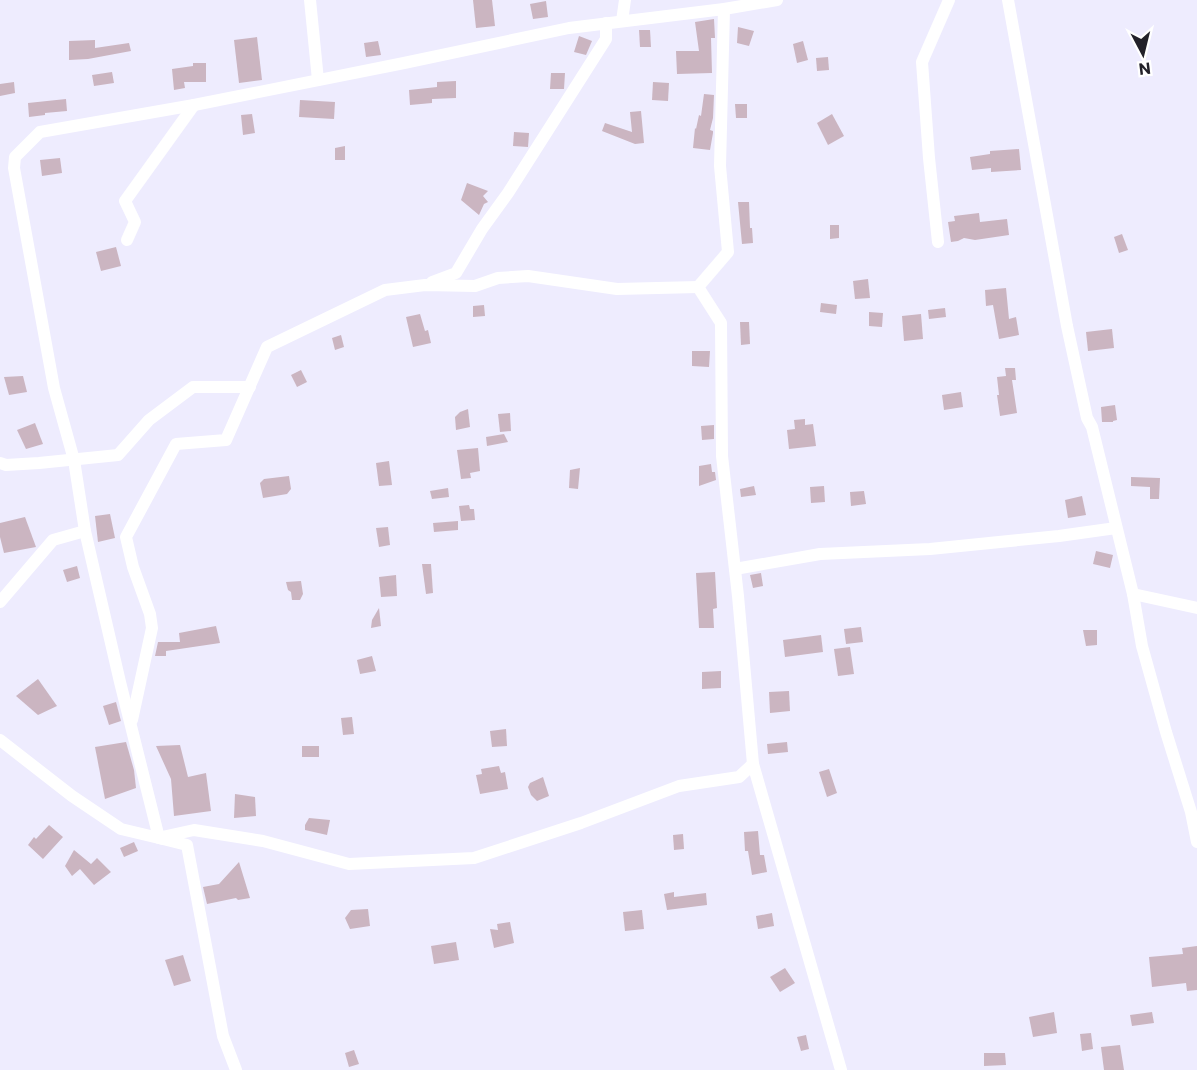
<svg xmlns="http://www.w3.org/2000/svg" width="1197" height="1070" viewBox="0 0 1197 1070" font-family="Commissioner,sans-serif">
<style>
.building{fill:#cbb5c1}
.lines{fill:none;stroke-linecap:round;stroke-linejoin:round}
.minor{stroke:#fff;stroke-width:12}
</style>
<rect width="100%" height="100%" fill="#eeecfe"/>
<g class="building">
<path d="M473,0H492L495,26L476,28Z"/>
<path d="M546,1L548,17L533,19L530,4Z"/>
<path d="M714,19L715,38H711L712,73L677,74L676,51H699L695,22Z"/>
<path d="M738,27L754,31L749,46L737,43Z"/>
<path d="M639,30H650L651,47H640Z"/>
<path d="M579,36L592,41L586,55L574,52Z"/>
<path d="M257,37L262,80L239,83L234,40Z"/>
<path d="M95,40V48L129,43L131,51L88,59L69,60V41Z"/>
<path d="M378,41L381,55L366,57L364,43Z"/>
<path d="M803,41L808,60L797,63L793,44Z"/>
<path d="M828,57L829,70L817,71L816,58Z"/>
<path d="M193,63H206V82H184L185,88L174,90L172,69L193,66Z"/>
<path d="M112,72L114,83L94,86L92,75Z"/>
<path d="M551,73H565L564,89H550Z"/>
<path d="M456,81V98L432,99V103L410,105L409,90L437,87V82Z"/>
<path d="M14,82L15,93L0,96V84Z"/>
<path d="M653,82L669,83L668,101L652,100Z"/>
<path d="M704,94L714,95L713,118L710,130L713,131V133L710,150L693,148L695,128L696,129L699,115L701,116Z"/>
<path d="M66,99L67,111L45,113V115L29,117L28,103Z"/>
<path d="M300,100L335,102L334,119L299,117Z"/>
<path d="M735,104H747V118H736Z"/>
<path d="M641,111L644,143L635,144L602,131L605,123L632,132L630,112Z"/>
<path d="M252,114L255,133L243,135L241,115Z"/>
<path d="M832,114L844,136L828,145L817,123Z"/>
<path d="M514,132L529,133L528,147L513,146Z"/>
<path d="M345,146V160H335V148Z"/>
<path d="M1019,149L1021,170L991,172V168L972,170L970,157L990,154V151Z"/>
<path d="M60,158L62,173L42,176L40,160Z"/>
<path d="M467,183L488,191L483,196L488,202L484,204L479,215L461,200Z"/>
<path d="M738,202H749L750,228H752L753,243L742,244Z"/>
<path d="M979,213L980,222L1007,219L1009,235L975,240L964,238L958,241L951,242L948,222L955,221L954,216Z"/>
<path d="M830,225H839V238L830,239Z"/>
<path d="M1122,234L1128,250L1119,253L1114,237Z"/>
<path d="M116,247L121,266L101,271L96,252Z"/>
<path d="M868,279L870,298L855,299L853,281Z"/>
<path d="M1006,288L1009,319L1016,317L1019,335L999,339L993,305L986,306L985,290Z"/>
<path d="M821,303L837,305L836,314L820,312Z"/>
<path d="M484,305L485,316L473,317V306Z"/>
<path d="M945,308L946,317L929,319L928,310Z"/>
<path d="M869,312L883,313L882,327L869,326Z"/>
<path d="M420,314L425,331L428,330L431,343L413,347L406,317Z"/>
<path d="M921,314L923,339L904,341L902,316Z"/>
<path d="M740,322H749L750,344L741,345Z"/>
<path d="M1112,329L1114,348L1088,351L1086,332Z"/>
<path d="M341,335L344,347L335,350L332,338Z"/>
<path d="M692,351H710L709,367L692,366Z"/>
<path d="M1005,368H1015L1016,380H1012L1017,413L1000,416L997,395H999L997,377L1006,376Z"/>
<path d="M301,370L307,382L297,387L291,375Z"/>
<path d="M23,376L27,392L9,395L4,377Z"/>
<path d="M961,392L963,407L944,410L942,395Z"/>
<path d="M1115,405L1117,420L1113,421V422H1102L1101,407Z"/>
<path d="M468,409L470,427L456,430L455,417L460,412Z"/>
<path d="M510,413L511,431L500,432L498,414Z"/>
<path d="M805,419V425L813,424L816,446L789,449L787,430L795,429L794,420Z"/>
<path d="M35,423L43,444L26,449L17,430Z"/>
<path d="M714,425V439L702,440L701,426Z"/>
<path d="M504,434L508,442L487,446L486,437Z"/>
<path d="M478,448L480,471L470,473L471,478L461,479L457,450Z"/>
<path d="M389,461L392,485L379,486L376,463Z"/>
<path d="M711,464L712,472H715L716,480L699,486V466Z"/>
<path d="M580,468L578,489L569,488L570,470Z"/>
<path d="M289,476L291,489L287,494L263,498L260,483L264,479Z"/>
<path d="M1131,477L1160,478L1159,499H1150V487L1131,486Z"/>
<path d="M754,486L756,495L741,497L740,489Z"/>
<path d="M824,486L825,502L811,503L810,487Z"/>
<path d="M448,488L449,497L432,499L430,491Z"/>
<path d="M864,491L866,504L851,506L850,492Z"/>
<path d="M1082,496L1086,515L1068,518L1065,500Z"/>
<path d="M469,505L470,509H474L475,520L461,521L459,506Z"/>
<path d="M110,514L115,538L98,542L95,516Z"/>
<path d="M25,517L36,547L4,553L0,537V523Z"/>
<path d="M458,521V530L434,532L433,523Z"/>
<path d="M388,527L390,545L379,547L376,528Z"/>
<path d="M1096,551L1113,555L1110,568L1093,564Z"/>
<path d="M422,564H431L433,593L426,594Z"/>
<path d="M77,566L80,578L67,582L63,570Z"/>
<path d="M715,572L717,608L713,609L714,628H699L696,573Z"/>
<path d="M761,573L763,586L753,588L750,575Z"/>
<path d="M396,575L397,596L381,597L379,577Z"/>
<path d="M301,581L303,594L300,600H292L291,592L288,590L286,582Z"/>
<path d="M379,608L381,626L371,628L372,620Z"/>
<path d="M216,626L220,643L166,651V656H155L158,642H180L179,633Z"/>
<path d="M861,627L863,642L846,644L844,629Z"/>
<path d="M1083,630H1097V645L1086,646Z"/>
<path d="M821,635L823,652L785,657L783,640Z"/>
<path d="M850,647L854,674L838,676L834,649Z"/>
<path d="M372,656L376,671L360,674L357,660Z"/>
<path d="M721,671V688L702,689V672Z"/>
<path d="M38,679L57,706L38,715L16,696Z"/>
<path d="M789,691L790,711L770,713L769,692Z"/>
<path d="M116,702L121,721L109,725L103,706Z"/>
<path d="M352,717L354,734L343,735L341,718Z"/>
<path d="M506,729L507,746L492,747L490,731Z"/>
<path d="M126,742L134,770L136,788L105,799L95,747Z"/>
<path d="M787,742L788,752L768,754L767,744Z"/>
<path d="M180,745L188,777L206,773L211,811L174,816L171,779L156,746Z"/>
<rect x="302" y="746" width="17" height="11"/>
<path d="M499,766L501,773L505,772L508,789L480,794L476,775L482,774L481,769Z"/>
<path d="M829,769L837,793L827,797L819,772Z"/>
<path d="M543,777L549,796L537,801L531,795L528,787L530,783Z"/>
<path d="M235,794L255,797L256,816L234,818Z"/>
<path d="M309,818L330,820L327,835L305,830V825Z"/>
<path d="M49,825L63,837L43,859L28,845L34,837L36,839Z"/>
<path d="M758,831L760,855H764L767,872L752,875L748,851H745L744,832Z"/>
<path d="M683,834L684,849L674,850L673,835Z"/>
<path d="M134,842L138,851L124,857L120,848Z"/>
<path d="M74,850L91,864L97,858L111,872L94,885L80,869L72,876L65,866Z"/>
<path d="M239,862L250,898L238,900L236,898L207,904L203,887L219,884Z"/>
<path d="M674,892V897L706,893L707,905L667,910L664,894Z"/>
<path d="M368,909L370,926L350,929L345,918L351,910Z"/>
<path d="M642,910L644,929L625,931L623,912Z"/>
<path d="M772,913L774,926L758,929L756,916Z"/>
<path d="M510,922L514,943L494,948L490,929L498,930L497,924Z"/>
<path d="M456,942L459,960L434,964L431,946Z"/>
<path d="M1197,946V990L1187,991L1186,983L1152,987L1149,957L1183,954L1182,948Z"/>
<path d="M183,955L191,981L174,986L165,960Z"/>
<path d="M785,968L795,983L780,992L770,977Z"/>
<path d="M1054,1012L1057,1033L1033,1037L1029,1017Z"/>
<path d="M1152,1012L1154,1023L1132,1026L1130,1015Z"/>
<path d="M1091,1033L1093,1049L1082,1051L1080,1034Z"/>
<path d="M806,1035L809,1049L801,1051L797,1037Z"/>
<path d="M1120,1045L1124,1070H1104L1101,1047Z"/>
<path d="M354,1050L359,1064L349,1067L345,1053Z"/>
<path d="M984,1053H1005L1006,1065L984,1066Z"/>
</g>
<g class="lines">
<g class="minor">
<path d="M310,0L318,80"/>
<path d="M1008,0L1067,326L1087,418L1092,427L1133,594L1142,646L1166,732L1191,812L1197,842"/>
<path d="M724,9L720,166L728,252L698,287L721,323L722,456L738,596L753,764"/>
<path d="M622,21L625,0"/>
<path d="M127,240L135,222L125,201L194,105"/>
<path d="M938,242L929,158L922,62L949,0"/>
<path d="M432,282L456,273L482,229L508,193L606,39V23"/>
<path d="M0,463L6,465L39,463L118,455L149,420L193,387H250"/>
<path d="M735,569L820,554L930,549L1059,536L1116,528"/>
<path d="M1133,594L1197,608"/>
<path d="M0,602L53,540L85,531"/>
<path d="M132,720L152,628L150,614L133,567L126,537L176,444L226,440L267,347L385,290L425,285L475,286L498,278L528,276L617,289L698,287"/>
<path d="M0,740L72,796L121,829L163,839"/>
<path d="M162,837L194,830L263,841L349,864L474,858L581,823L679,786L739,777L753,764L841,1070"/>
<path d="M236,1070L223,1036L187,845L159,838L120,682L85,531L74,460L54,388L14,168L15,157L40,132L194,105L404,63L569,28L724,9L777,0"/>
</g>
</g>
<g transform="translate(1143 54) rotate(173)" stroke="#ffffff" stroke-width="4.5" paint-order="stroke">
<path d="M0-4.5L10 22L0 15L-10 22Z" fill="#222129"/>
<text y="-9" font-size="16" font-weight="bold" text-anchor="middle" fill="#222129">N</text>
</g>
</svg>
